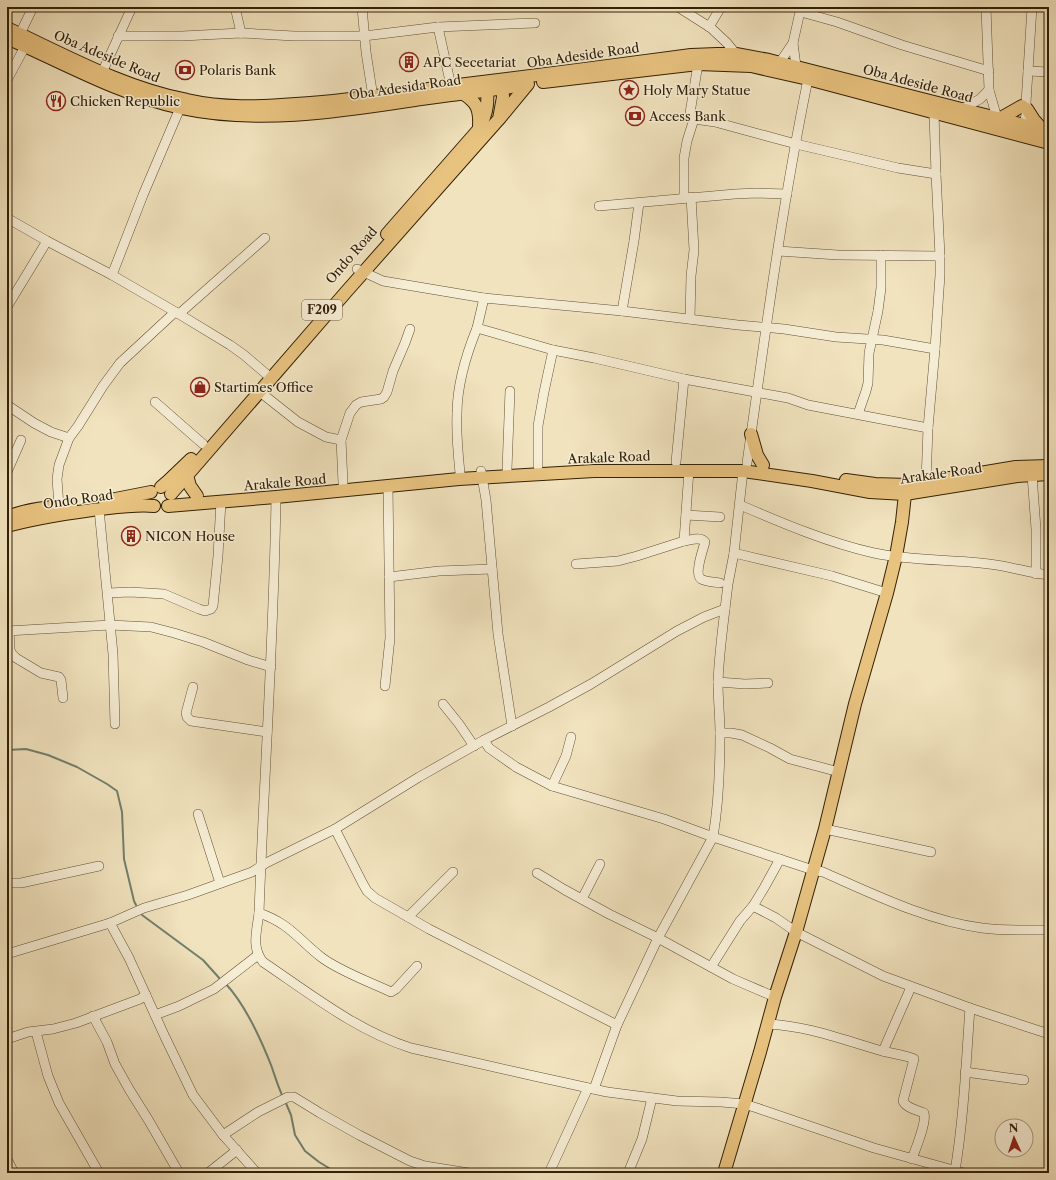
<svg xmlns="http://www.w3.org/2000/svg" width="1056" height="1180" viewBox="0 0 1056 1180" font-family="'Libre Caslon Text',serif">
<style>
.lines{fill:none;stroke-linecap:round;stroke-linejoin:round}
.stream{stroke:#717f6d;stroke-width:2}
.minor-casing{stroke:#625134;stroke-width:10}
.major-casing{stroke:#322006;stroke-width:14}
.minor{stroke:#f6edd5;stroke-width:9}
.major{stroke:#e8c27f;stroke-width:12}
.labels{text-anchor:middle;stroke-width:3;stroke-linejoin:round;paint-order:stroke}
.shield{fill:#f6edd5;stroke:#6d5e44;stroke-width:1}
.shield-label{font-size:12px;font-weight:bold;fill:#322006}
.street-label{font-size:13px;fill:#322006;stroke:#f6edd5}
.poi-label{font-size:13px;fill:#322006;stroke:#f6edd5;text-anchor:start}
</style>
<rect width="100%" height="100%" fill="#f1e3be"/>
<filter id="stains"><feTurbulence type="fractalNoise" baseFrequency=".005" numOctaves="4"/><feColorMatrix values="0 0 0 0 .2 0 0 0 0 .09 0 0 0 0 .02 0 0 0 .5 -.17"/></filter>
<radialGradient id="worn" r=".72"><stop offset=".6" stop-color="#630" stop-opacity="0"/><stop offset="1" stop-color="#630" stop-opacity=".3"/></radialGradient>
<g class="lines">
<g class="stream">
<path d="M7,750L26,749L48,755L77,767L107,784L117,791L122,812L124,859L134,901L136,905"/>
<path d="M142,915L203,960L221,980"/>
<path d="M226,984C246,1006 260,1037 271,1065C275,1076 278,1087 283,1097"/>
<path d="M285,1101L291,1115L295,1135L305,1151L319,1162L337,1173"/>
</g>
<defs>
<g id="minor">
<path d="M235,7L241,33"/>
<path d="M362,7L366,52L373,97"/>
<path d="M678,7L711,28L727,43L736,54"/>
<path d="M986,7L989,90L997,118"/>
<path d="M801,12L837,22L902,45L989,71"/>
<path d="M438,27L451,86"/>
<path d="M709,27L721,7"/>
<path d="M20,34L33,7"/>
<path d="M118,36H182L241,33L294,36H364L438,27L535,23"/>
<path d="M793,43L796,66"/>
<path d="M780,62L793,43L801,7"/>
<path d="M698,64L690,113L691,116L694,119L715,122L796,144L898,168L936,174"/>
<path d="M1028,71L1049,72"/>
<path d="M100,77L132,7"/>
<path d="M7,80L28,41"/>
<path d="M962,109L980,99L989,90"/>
<path d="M1023,131L1027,109L1026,103L1032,7"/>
<path d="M684,198V158L687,141L694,119"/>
<path d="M599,206L735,194L757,193L787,194"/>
<path d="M7,218L47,241L112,275L179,314L230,345L244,355L271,378"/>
<path d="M778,251L838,255L940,256"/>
<path d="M357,269L383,281L484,298"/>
<path d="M112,275L143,195L180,108"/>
<path d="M7,307L47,241"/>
<path d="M622,311L634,241L639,203"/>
<path d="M179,314L265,238"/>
<path d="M690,319L691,276L694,250L691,197"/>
<path d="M477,328L484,298L622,311L738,325L784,329L836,337L883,340L935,349"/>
<path d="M260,392L298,422L326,437L341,440"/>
<path d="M155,402L203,444"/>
<path d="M7,405L34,423L51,432L69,438"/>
<path d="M858,414L866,391L868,383L869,353L878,311L881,288V255"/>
<path d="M676,462L684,379L788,398L808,405L928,428"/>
<path d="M747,463C765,335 782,206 808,79"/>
<path d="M538,466V426L544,392L553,350"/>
<path d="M507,469L510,391"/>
<path d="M481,471L486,500L498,634L512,726"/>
<path d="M7,472L21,440"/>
<path d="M460,473C458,453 456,434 457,414C457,385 466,355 477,328L553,350L594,358L684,379"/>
<path d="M1032,475L1036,529V574"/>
<path d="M926,482L928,428L935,349L940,275V256L936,174L934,113"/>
<path d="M343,483L341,440L350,413L356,405L361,402L381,399L384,397L387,392L393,371L405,343L410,329"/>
<path d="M276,497C274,636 264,775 259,913C257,931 251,947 263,962C309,993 357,1031 411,1048L534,1076L607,1092L677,1101L721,1102L744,1104L757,1108L874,1148L964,1173"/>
<path d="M740,505C782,523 829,543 874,553C911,561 952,559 989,564C1009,566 1029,573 1049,575"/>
<path d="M59,506L57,479L59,465L69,438L78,426L103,386L120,363L175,312"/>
<path d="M99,509L113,654L115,724"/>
<path d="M686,515L720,517"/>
<path d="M684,541C691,540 700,536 705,542C703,550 694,574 701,579C706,582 715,582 720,583"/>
<path d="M734,553L832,576L887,593"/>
<path d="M576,564L618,561L637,556L684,541L689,470"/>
<path d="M389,577L439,571L492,569"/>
<path d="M108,593L130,592L164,594L199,609L205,611L211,609L213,606L218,556L221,501"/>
<path d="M7,631L110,625L151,627L174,633L203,642L248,660L271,667"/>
<path d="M9,631L10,649L11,653L16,658L41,673L59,677L61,680L63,698"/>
<path d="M718,682L745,684L768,683"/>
<path d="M385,686L390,638L388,486"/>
<path d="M193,687L186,713L187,717L191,721L267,732"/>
<path d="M443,704L459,724L474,746"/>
<path d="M720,733H731L742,735L770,748L790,759L839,772"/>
<path d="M484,740L489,748L516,767L552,786L664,819L713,837C719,802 720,769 720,734C720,716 718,699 718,682C719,657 722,633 725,609"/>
<path d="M552,786L566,756L571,737"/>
<path d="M198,814L220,883"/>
<path d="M335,829L363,884L367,891L375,898L429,929L617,1025"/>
<path d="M825,829L931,852"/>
<path d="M537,873L565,890L609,914L658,938L733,979L775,997"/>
<path d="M7,883H21L99,866"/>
<path d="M582,899L600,864"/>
<path d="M753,906L776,918L796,932L883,976L970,1008L1049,1034"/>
<path d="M259,913C289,923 298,939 321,957C339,971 370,982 391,992L396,989L417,966"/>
<path d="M408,917L453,872"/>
<path d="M110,923L129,958L165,1037L193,1095L223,1135L257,1173"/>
<path d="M7,954L110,923L144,908L188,895L252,872L266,863L335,829L419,777L484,740L549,707L591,684L677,631L704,617L725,609L728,584L734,553L743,471"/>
<path d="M711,967L740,921L753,906L764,888L780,859"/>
<path d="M155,1015L179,1006L214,989L258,955"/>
<path d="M93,1016L107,1042L115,1064L129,1089L149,1121L179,1173"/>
<path d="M767,1024C809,1026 843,1040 882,1051C892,1053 902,1055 912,1058L914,1059L903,1101C906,1108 917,1110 924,1113C927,1122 915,1150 912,1159"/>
<path d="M36,1032L48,1076L59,1103L99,1173"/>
<path d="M7,1039L28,1032L53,1029L76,1023L140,999L146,995"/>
<path d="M883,1051L911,987"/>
<path d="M965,1072L1024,1080"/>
<path d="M594,1089L617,1025L658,938L713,837L813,870L823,872C873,894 928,921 982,928C1004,931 1026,930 1049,930"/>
<path d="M223,1135L258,1112L288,1097H294L320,1113L359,1135L410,1161L425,1166L469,1173"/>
<path d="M7,1159L14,1173"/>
<path d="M955,1171C964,1117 966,1062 970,1008"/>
<path d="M208,1173L237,1150"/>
<path d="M549,1173L588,1088"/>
<path d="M628,1173L642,1139L652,1098"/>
</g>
<g id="major">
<path d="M7,28C65,55 124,88 187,100C223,108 259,107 296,104C347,101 398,93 450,86C530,76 611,66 691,55L717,54H736L769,60L1024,125L1049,132"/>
<path d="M7,38C64,63 120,95 181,108C260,125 342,111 421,99C455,94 490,91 523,85"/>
<path d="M543,82L698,64L751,66L808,79L1049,143"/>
<path d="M462,93C477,102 480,109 479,127"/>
<path d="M1027,109L1034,120L1043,130"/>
<path d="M500,118L528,84"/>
<path d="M999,119L1022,106"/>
<path d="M387,234L479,129C488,112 488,102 487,83"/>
<path d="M751,434L757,455L763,465"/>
<path d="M187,475L190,486L197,496"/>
<path d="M846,480L875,484L908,485L1016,467L1048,466"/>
<path d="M161,487L168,481L191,459"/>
<path d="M171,494L346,292L499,119L503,97L502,81"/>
<path d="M105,501L151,492"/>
<path d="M168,506L276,497L459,479L594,471H743L812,481L870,492L905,494L1017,476L1049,474"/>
<path d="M7,517C28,509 49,507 71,505"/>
<path d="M7,526C35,518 63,514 92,510C112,508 134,504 154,506"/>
<path d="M724,1173L760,1052L775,997L796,932L825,829L855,704L887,593L896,556L902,522L905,494"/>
</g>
</defs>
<use href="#minor" class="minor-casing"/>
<use href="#major" class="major-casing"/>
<use href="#minor" class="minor"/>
<use href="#major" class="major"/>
</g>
<defs>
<symbol id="building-ring" viewBox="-11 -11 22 22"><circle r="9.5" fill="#f6edd5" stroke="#8f2418" stroke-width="1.5"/><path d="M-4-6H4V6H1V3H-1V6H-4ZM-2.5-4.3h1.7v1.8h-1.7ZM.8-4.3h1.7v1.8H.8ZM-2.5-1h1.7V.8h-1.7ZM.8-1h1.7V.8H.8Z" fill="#8f2418"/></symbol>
<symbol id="bank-ring" viewBox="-11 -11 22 22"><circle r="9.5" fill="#f6edd5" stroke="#8f2418" stroke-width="1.5"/><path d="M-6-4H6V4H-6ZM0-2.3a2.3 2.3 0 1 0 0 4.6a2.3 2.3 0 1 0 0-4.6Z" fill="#8f2418"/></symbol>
<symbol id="sight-ring" viewBox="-11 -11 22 22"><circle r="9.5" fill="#f6edd5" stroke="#8f2418" stroke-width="1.5"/><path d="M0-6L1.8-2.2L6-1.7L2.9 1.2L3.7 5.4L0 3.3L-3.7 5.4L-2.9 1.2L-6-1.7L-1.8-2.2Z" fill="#8f2418"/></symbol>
<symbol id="restaurant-ring" viewBox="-11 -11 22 22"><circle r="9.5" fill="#f6edd5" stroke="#8f2418" stroke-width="1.5"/><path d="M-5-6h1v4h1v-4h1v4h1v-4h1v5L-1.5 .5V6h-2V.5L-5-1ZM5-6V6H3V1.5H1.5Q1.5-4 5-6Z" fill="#8f2418"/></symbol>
<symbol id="shop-ring" viewBox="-11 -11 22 22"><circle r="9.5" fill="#f6edd5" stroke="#8f2418" stroke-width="1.5"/><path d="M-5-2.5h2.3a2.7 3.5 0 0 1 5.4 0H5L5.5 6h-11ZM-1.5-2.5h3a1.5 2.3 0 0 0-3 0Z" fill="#8f2418"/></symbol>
</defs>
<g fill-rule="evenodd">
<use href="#building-ring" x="398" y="51" width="22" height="22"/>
<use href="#bank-ring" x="174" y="59" width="22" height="22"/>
<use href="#sight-ring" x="618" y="79" width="22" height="22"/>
<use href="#restaurant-ring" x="45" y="90" width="22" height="22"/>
<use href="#bank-ring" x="624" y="105" width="22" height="22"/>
<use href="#shop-ring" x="189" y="376" width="22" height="22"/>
<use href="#building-ring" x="120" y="525" width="22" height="22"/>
</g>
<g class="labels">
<rect class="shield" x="302" y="300" width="40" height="20" rx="3"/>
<g class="shield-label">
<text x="322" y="314">F209</text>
</g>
<g class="street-label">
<text transform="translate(583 55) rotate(-8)" y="5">Oba Adeside Road</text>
<text transform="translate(107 56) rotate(23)" y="5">Oba Adeside Road</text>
<text transform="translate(918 83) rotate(15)" y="5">Oba Adeside Road</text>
<text transform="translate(405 87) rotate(-8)" y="5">Oba Adesida Road</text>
<text transform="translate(351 255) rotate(-49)" y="5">Ondo Road</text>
<text transform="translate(609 457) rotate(-2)" y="5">Arakale Road</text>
<text transform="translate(941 473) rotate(-8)" y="5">Arakale Road</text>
<text transform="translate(285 482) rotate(-5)" y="5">Arakale Road</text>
<text transform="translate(78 499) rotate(-8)" y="5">Ondo Road</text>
</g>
<g class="poi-label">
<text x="423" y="67">APC Secetariat</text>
<text x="199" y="75">Polaris Bank</text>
<text x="643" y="95">Holy Mary Statue</text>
<text x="70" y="106">Chicken Republic</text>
<text x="649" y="121">Access Bank</text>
<text x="214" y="392">Startimes Office</text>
<text x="145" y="541">NICON House</text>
</g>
</g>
<rect width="1056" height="1180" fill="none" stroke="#f1e3be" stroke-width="24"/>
<rect x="8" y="8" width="1040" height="1164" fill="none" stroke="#322006" stroke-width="2"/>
<rect x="12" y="12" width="1032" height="1156" fill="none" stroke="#322006"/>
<g transform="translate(1014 1138) rotate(357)"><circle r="19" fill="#f6edd5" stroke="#a89b82"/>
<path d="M0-3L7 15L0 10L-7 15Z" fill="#8f2418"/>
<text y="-6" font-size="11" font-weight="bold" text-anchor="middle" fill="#322006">N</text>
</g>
<rect width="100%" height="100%" filter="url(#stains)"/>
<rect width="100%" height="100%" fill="url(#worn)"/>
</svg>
